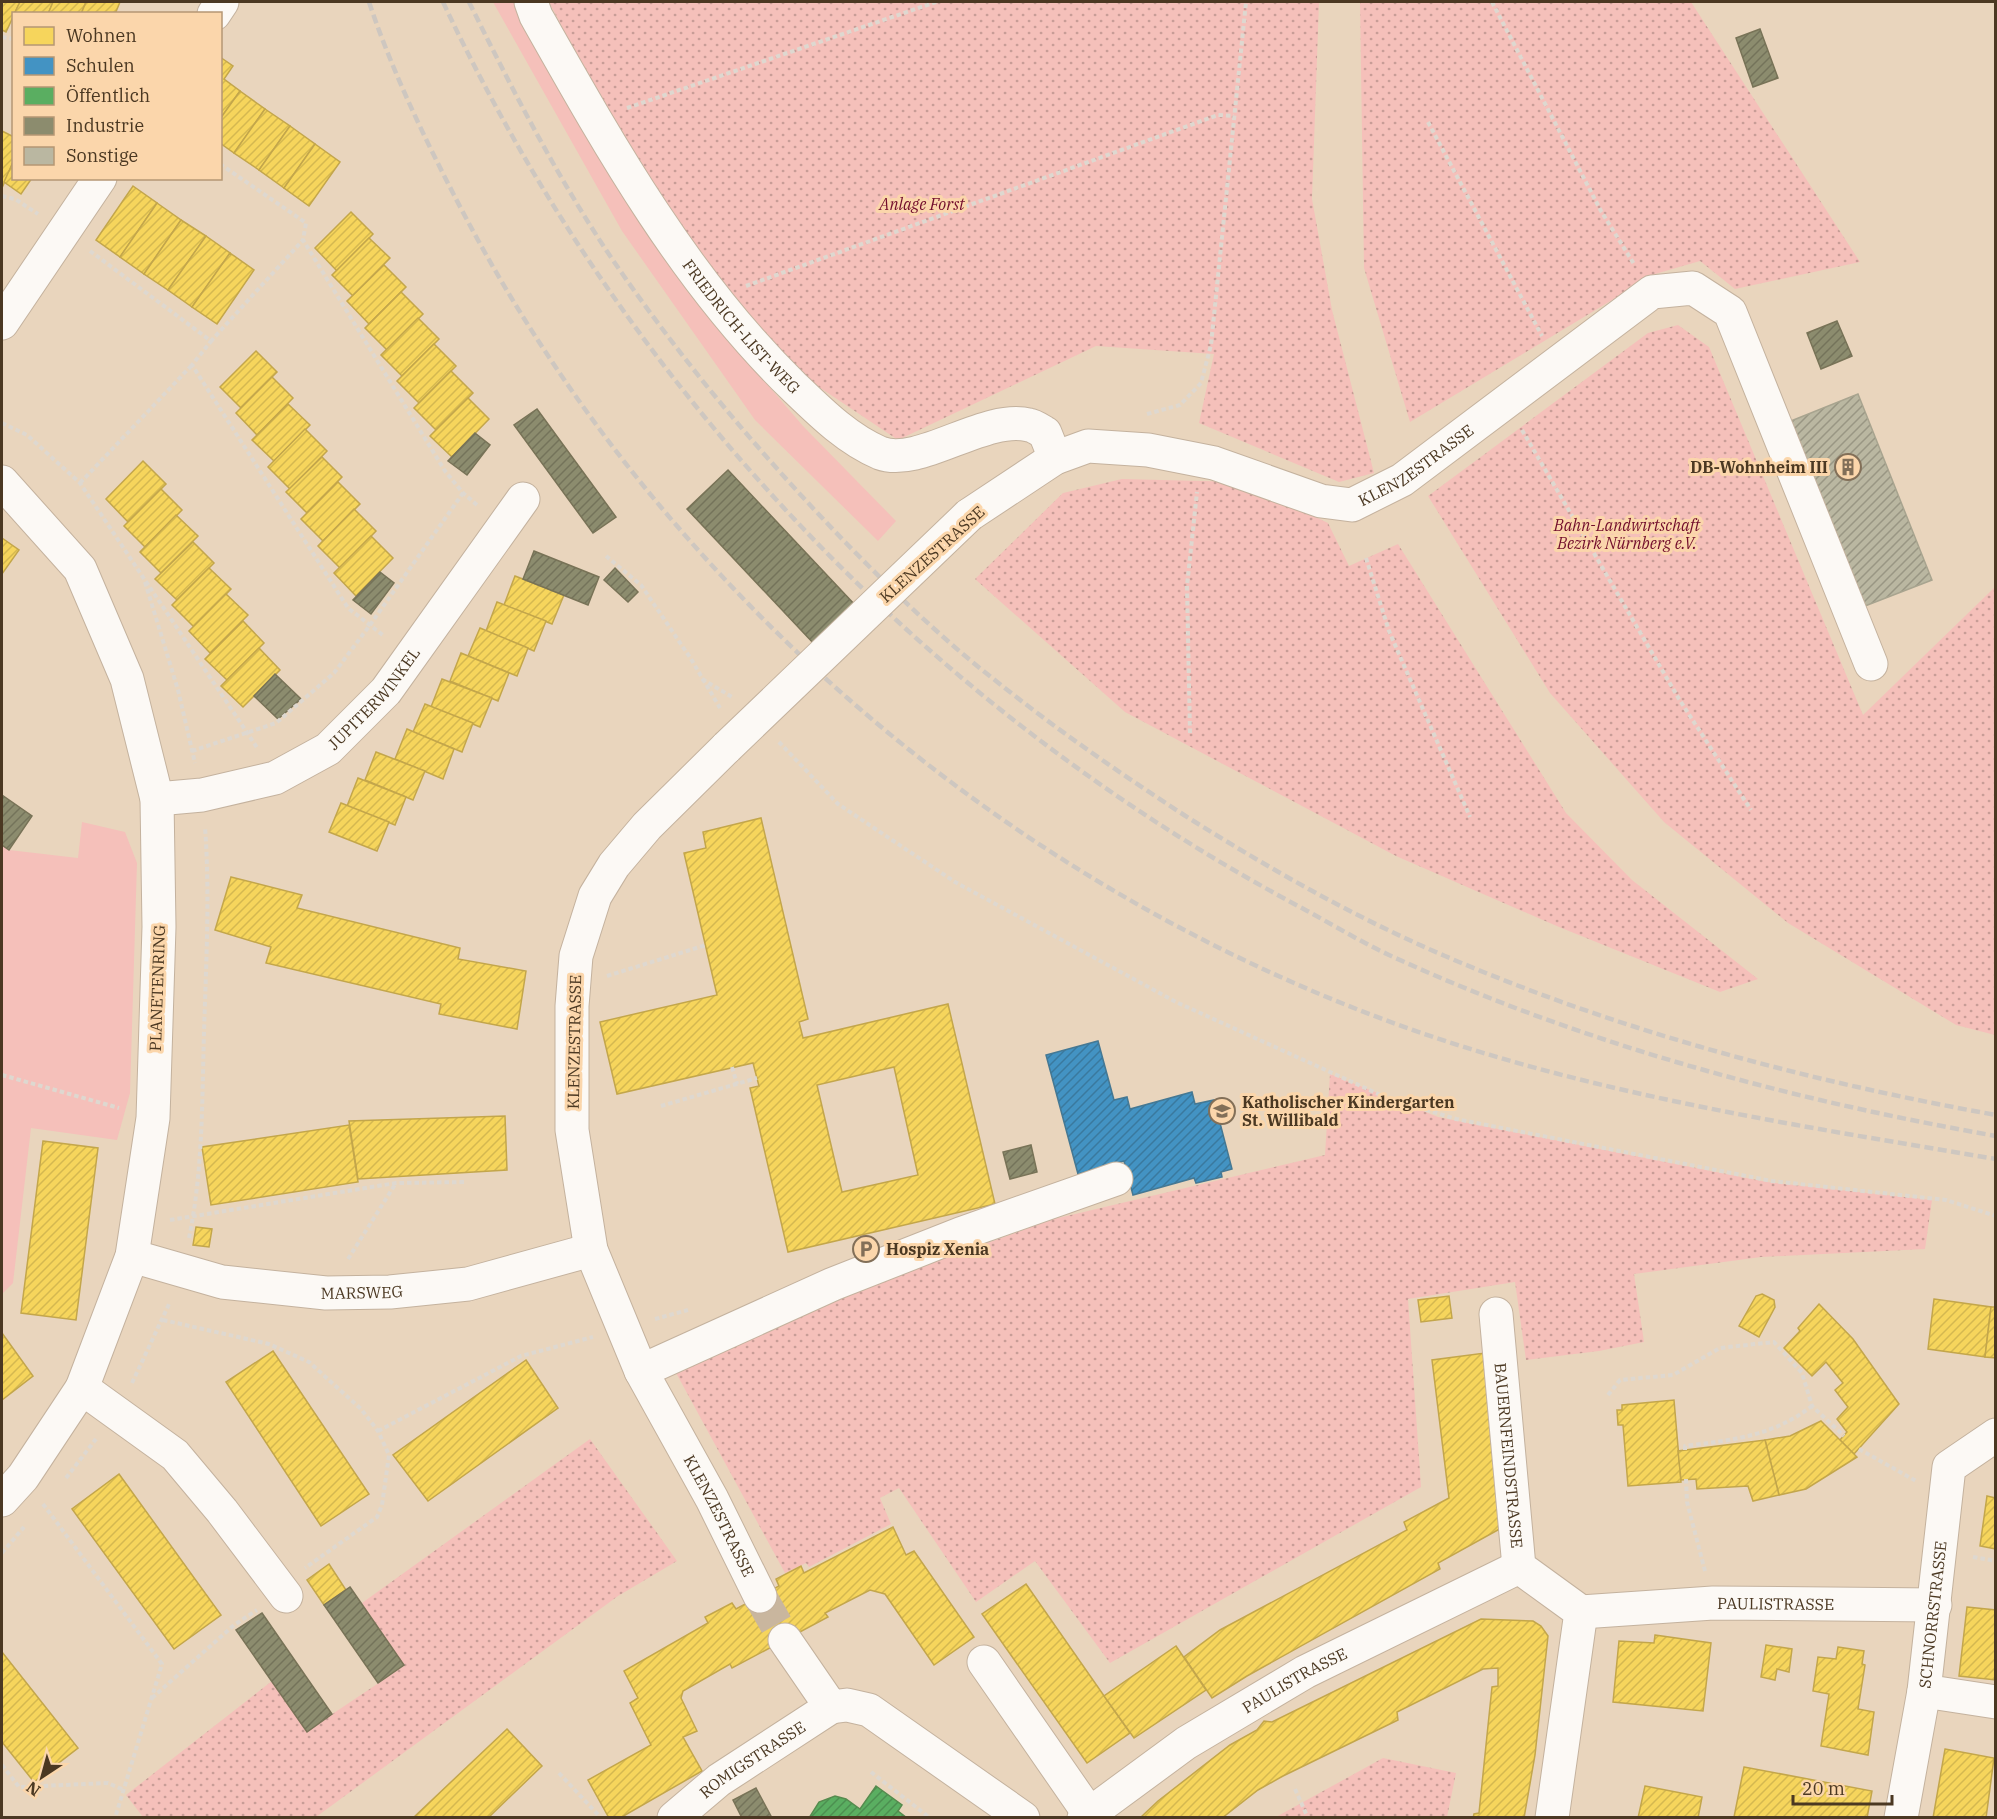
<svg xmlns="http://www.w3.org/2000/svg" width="1997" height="1819" viewBox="0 0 1997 1819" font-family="'IBM Plex Serif',serif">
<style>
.green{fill:#f5c0ba}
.garden{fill:url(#garden-dots)}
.homes{fill:url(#homes-hatch);stroke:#c3a64b;stroke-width:1.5;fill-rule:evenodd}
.schools{fill:url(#schools-hatch);stroke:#457893;stroke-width:1.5}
.public{fill:url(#public-hatch);stroke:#568b4e;stroke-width:1.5}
.industry{fill:url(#industry-hatch);stroke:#787357;stroke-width:1.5}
.building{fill:url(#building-hatch);stroke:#a8a48f;stroke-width:1.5}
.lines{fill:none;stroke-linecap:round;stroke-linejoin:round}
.minor-tunnel{stroke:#c9b69e;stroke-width:33;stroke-dasharray:33 16;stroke-linecap:butt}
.minor-casing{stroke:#c4b29e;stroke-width:35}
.path{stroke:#ded8d0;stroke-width:4;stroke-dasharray:4.5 3;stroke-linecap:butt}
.minor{stroke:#fcf9f5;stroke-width:33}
.rail{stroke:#cec7c0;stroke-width:4.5;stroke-dasharray:9 4.5;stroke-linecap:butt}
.minor-bridge-casing{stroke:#c4b29e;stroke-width:35;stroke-linecap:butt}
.minor-bridge{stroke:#fcf9f5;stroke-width:33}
.labels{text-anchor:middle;stroke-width:6;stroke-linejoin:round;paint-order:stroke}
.park-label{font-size:16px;font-style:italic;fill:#720d2c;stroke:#fbd6ab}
.street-label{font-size:16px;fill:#4b3822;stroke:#fbd6ab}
.poi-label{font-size:16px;font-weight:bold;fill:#4b3822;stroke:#fbd6ab;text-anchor:start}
</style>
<defs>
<pattern id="garden-dots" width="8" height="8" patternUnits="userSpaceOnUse" patternTransform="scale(1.5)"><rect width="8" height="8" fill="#f5c0ba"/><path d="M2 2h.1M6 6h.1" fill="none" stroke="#c89d97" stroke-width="1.8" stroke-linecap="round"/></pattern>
<pattern id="homes-hatch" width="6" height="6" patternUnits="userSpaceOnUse" patternTransform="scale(1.5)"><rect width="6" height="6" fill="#f6d55c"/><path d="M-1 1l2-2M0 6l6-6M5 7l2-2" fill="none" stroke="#d4b850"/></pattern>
<pattern id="schools-hatch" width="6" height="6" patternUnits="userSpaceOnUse" patternTransform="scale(1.5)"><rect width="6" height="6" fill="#4393c3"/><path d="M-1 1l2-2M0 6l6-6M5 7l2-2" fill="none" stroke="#3a799e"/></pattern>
<pattern id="public-hatch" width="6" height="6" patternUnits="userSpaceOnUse" patternTransform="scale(1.5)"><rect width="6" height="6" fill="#5aae61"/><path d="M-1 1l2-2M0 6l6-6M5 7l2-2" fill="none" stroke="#4c8f50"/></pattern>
<pattern id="industry-hatch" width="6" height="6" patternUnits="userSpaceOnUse" patternTransform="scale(1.5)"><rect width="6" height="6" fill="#8c8c6e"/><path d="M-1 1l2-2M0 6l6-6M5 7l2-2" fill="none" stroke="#74735a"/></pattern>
<pattern id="building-hatch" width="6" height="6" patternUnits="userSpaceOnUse" patternTransform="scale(1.5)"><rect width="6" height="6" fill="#bab7a1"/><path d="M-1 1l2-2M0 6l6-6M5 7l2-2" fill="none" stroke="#999683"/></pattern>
</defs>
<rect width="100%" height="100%" fill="#e9d5bd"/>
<g class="green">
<path d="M493,2H521L566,95L687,291L803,426L896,521L878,541L755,420L622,231Z"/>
<path d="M82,822L125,832L137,863L130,1093L117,1140L31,1128L13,1283L2,1294V845L9,850L78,858Z"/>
</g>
<g class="garden">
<path d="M549,2H1319L1312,199L1332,310L1374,473L1339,482L1199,423L1214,354L1096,346L898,440L807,379L727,293L608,115Z"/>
<path d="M1360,2H1691L1860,262L1735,289L1700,261L1655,274L1410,422L1364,268Z"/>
<path d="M1678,325L1709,347L1863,715L1995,587V1035L1956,1025L1788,923L1664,822L1550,693L1428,496L1648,333Z"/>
<path d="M1122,479L1243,482L1328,523L1349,566L1398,544L1566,813L1632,880L1758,979L1720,992L1559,927L1396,856L1125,712L975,579L1063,493Z"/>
<path d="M1330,1074L1438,1117L1767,1182L1932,1200L1925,1249L1761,1257L1634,1274L1644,1342L1599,1351L1526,1360L1515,1282L1408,1299L1421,1487L1110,1663L1035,1561L976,1602L899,1488L880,1498L891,1524L809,1567L806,1563L785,1573L675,1371L755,1326L1054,1219L1325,1155Z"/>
<path d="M590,1439L677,1561L618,1596L316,1817H143L126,1795L272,1681L307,1731L404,1666L362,1603Z"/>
<path d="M1383,1758L1456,1773L1447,1817H1276Z"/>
</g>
<g class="homes">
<path d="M2,2H20L6,32L2,30Z"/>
<path d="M20,2H53L48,14H14Z"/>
<path d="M53,2H86L81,14H48Z"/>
<path d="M86,2H120L115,14H81Z"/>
<path d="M220,57L233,66L224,79L240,91L220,119Z"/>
<path d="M240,91L265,109L234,153L220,143V119Z"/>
<path d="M265,109L290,126L259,170L234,153Z"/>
<path d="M290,126L315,144L284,188L259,170Z"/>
<path d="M2,131L14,137V160L2,188Z"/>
<path d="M315,144L340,162L309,206L284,188Z"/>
<path d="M14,160V178H32L21,194L4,182Z"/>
<path d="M133,186L157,203L120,257L96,240Z"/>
<path d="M157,203L181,220L144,274L120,257Z"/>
<path d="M351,212L373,234L337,271L315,248Z"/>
<path d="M181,220L206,236L168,290L144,274Z"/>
<path d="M206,236L230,253L192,307L168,290Z"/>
<path d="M369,238L390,258L353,296L332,275Z"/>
<path d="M230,253L254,270L217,324L192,307Z"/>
<path d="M384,265L406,287L369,324L347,301Z"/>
<path d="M401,292L423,314L387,350L365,328Z"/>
<path d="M418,318L439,339L402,376L381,355Z"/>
<path d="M434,344L456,366L419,403L397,381Z"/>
<path d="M256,351L277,372L241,408L220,387Z"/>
<path d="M451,371L473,393L436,430L414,408Z"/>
<path d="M272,377L293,398L257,435L236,413Z"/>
<path d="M468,398L489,419L452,457L430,436Z"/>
<path d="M288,404L310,425L274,461L252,440Z"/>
<path d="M305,429L327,451L290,489L268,467Z"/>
<path d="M322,457L342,477L307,513L286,492Z"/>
<path d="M143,461L166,484L128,522L106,499Z"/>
<path d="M338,482L360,504L323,541L301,519Z"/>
<path d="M161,489L182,510L145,547L124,526Z"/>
<path d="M354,509L376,531L340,568L318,546Z"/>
<path d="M176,515L198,536L161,573L140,552Z"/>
<path d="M371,536L393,558L356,596L334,573Z"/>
<path d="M2,538L19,550L2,574Z"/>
<path d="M193,542L214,563L177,600L155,579Z"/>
<path d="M209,568L231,589L194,627L172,605Z"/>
<path d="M515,576L564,595L552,624L504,605Z"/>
<path d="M226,594L248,615L210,653L189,631Z"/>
<path d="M497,602L546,621L534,651L486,631Z"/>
<path d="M243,621L264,643L227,680L205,659Z"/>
<path d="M480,628L528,648L517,676L468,656Z"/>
<path d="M259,648L280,670L243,707L221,686Z"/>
<path d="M461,653L509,673L498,701L450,681Z"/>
<path d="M442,679L492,698L480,727L431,707Z"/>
<path d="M425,704L473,723L462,752L413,732Z"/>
<path d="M407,729L454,749L443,779L395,759Z"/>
<path d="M376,752L425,771L413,800L365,780Z"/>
<path d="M358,778L406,797L395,825L347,806Z"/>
<path d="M341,803L389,822L377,851L329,832Z"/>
<path d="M761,818L808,1019L799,1022L803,1038L948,1004L995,1204L788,1252L750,1088L759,1086L753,1063L617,1094L600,1022L717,995L684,853L706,848L703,832ZM894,1067L918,1175L842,1192L817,1085Z"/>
<path d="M231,877L302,895L297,908L460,948L458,959L526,971L517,1029L439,1014L441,1004L266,963L271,947L215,930Z"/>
<path d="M505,1116L507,1170L358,1179L349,1121Z"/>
<path d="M349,1125L358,1182L211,1205L202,1147Z"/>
<path d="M43,1141L98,1148L76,1320L21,1313Z"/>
<path d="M196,1227L212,1229L209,1247L193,1245Z"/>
<path d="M1762,1294L1774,1300L1775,1307L1759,1337L1739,1326L1756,1296Z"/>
<path d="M1449,1296L1452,1318L1421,1322L1418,1300Z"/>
<path d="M1934,1299L1991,1307L1985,1357L1928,1349Z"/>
<path d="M1819,1304L1853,1339L1899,1404L1854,1454L1840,1440L1847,1432L1837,1419L1848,1407L1835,1390L1843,1383L1826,1362L1812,1376L1784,1348L1800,1331L1798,1328Z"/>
<path d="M1991,1307H1996V1358L1985,1357Z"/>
<path d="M2,1333L33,1376L2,1400Z"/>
<path d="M273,1351L369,1494L321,1526L226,1382Z"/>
<path d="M1485,1353L1505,1526L1438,1563L1440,1569L1247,1676L1212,1698L1184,1657L1220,1630L1407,1530L1404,1522L1449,1498L1432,1360Z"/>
<path d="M526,1360L558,1408L428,1501L393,1455Z"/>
<path d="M1674,1400L1681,1482L1628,1486L1623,1425H1618L1617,1410H1622V1405Z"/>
<path d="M1821,1421L1857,1457L1806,1489L1779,1495L1765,1440L1790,1436Z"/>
<path d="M1765,1440L1779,1495L1753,1501L1748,1486L1697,1489L1696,1479L1681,1480L1678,1451Z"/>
<path d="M119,1474L221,1615L174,1649L72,1509Z"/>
<path d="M1987,1496L1996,1498V1549L1980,1546Z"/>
<path d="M893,1527L906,1555L914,1551L974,1637L934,1665L885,1594L870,1590L825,1613L828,1617L732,1668L730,1664L683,1691L681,1698L697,1731L683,1737L702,1771L620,1818H609L588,1780L651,1745L630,1703L638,1698L624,1671L708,1623L705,1617L711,1614L732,1603L736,1609L779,1586L776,1579L801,1566L804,1573Z"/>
<path d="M329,1564L346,1590L324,1605L307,1580Z"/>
<path d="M1026,1584L1130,1733L1087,1763L982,1614Z"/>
<path d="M1967,1607L1996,1610V1680L1959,1676Z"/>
<path d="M1481,1619L1533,1621L1541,1626L1548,1636L1535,1755L1524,1818H1473L1474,1814L1479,1813L1492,1687L1498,1686V1668L1483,1669L1397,1712L1398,1720L1283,1776L1258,1790L1222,1818H1140L1158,1801L1230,1745L1257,1730L1264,1721L1272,1722Z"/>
<path d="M1655,1635L1711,1643L1703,1711L1613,1702L1619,1641L1654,1643Z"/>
<path d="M1766,1645L1792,1649L1789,1672L1777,1669L1775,1680L1761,1677Z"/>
<path d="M1176,1646L1206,1690L1134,1738L1104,1696Z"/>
<path d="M1838,1647L1864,1651L1862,1664L1865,1665L1858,1709L1874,1712L1868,1755L1821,1746L1829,1694L1813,1691L1818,1657L1836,1659Z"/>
<path d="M2,1652L78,1748L34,1782L2,1742Z"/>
<path d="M507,1729L542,1766L488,1818H413Z"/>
<path d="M1945,1749L1994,1758L1986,1818H1933Z"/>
<path d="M1744,1767L1872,1791L1867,1818L1734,1817Z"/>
<path d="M1645,1786L1702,1797L1698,1818H1638Z"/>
</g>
<path class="schools" d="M1098,1041L1114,1100L1127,1097L1130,1109L1192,1092L1195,1104L1214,1100L1232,1169L1221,1172L1222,1177L1196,1183L1194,1178L1133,1195L1124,1161L1078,1174L1046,1055Z"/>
<path class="public" d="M876,1786L902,1805L898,1811L907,1818H809L819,1802L835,1796L846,1799L860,1809Z"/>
<g class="industry">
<path d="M1760,29L1778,78L1753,87L1736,38Z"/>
<path d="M1837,321L1852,356L1821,369L1807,333Z"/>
<path d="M537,409L616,517L593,533L514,425Z"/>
<path d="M475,433L490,445L467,475L448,461Z"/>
<path d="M728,470L856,606L815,645L687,509Z"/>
<path d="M534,551L599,577L588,605L523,579Z"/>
<path d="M615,568L638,592L628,602L604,580Z"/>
<path d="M380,572L394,583L371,614L353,600Z"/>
<path d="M275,674L301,699L278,719L254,696Z"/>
<path d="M2,795L32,816L9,850L2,845Z"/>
<path d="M1031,1145L1037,1172L1010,1179L1003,1152Z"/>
<path d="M350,1587L404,1665L378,1683L324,1605Z"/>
<path d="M262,1613L332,1714L307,1732L236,1630Z"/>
<path d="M756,1788L772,1818H742L733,1800Z"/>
</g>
<path class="building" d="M1858,394L1932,580L1865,606L1791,421Z"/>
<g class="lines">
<path class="minor-tunnel" d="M760,1596L785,1640"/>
<defs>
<g id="minor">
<path id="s1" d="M531,2L536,16C610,147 685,281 794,387C820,412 847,439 880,453C920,468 984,414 1029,425C1035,426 1041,431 1045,433L1055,458"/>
<path d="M214,14L222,2"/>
<path d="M2,323L100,178"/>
<path d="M2,482L80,569L127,679L157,799L159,927L153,1118L132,1256L82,1388L23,1477L2,1500"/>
<path id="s2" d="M969,515L1055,458L1088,446L1148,450L1214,463L1321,501L1352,505L1402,480L1652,292L1693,288L1730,312L1871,664"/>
<path id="s3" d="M727,747L647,826L614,865L595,896L576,956L572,1006V1130L591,1250L641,1371L712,1499L760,1596"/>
<path id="s4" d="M157,799L202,795L275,778L328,749L386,691L523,499"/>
<path id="s5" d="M132,1256L222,1282L326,1293L390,1292L468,1284L591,1250"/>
<path id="s6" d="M1496,1314L1519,1567L1581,1612L1552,1818"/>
<path d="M641,1371L833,1284L960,1234L1116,1179"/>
<path d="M82,1388L175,1455L222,1511L286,1596"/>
<path id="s7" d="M1581,1612L1713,1603L1935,1605"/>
<path d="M785,1640L831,1707L847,1705L869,1710L1023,1818"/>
<path d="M984,1662L1088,1812"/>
<path d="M1924,1691L1996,1702"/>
<path id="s8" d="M674,1818L719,1780L831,1707"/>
<path id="s9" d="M1084,1818L1186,1743L1305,1672L1519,1567"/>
<path id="s10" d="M1901,1818L1924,1691L1949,1467L1996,1435"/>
</g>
</defs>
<use href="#minor" class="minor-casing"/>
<g class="path">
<path d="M1492,2L1601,211L1634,264"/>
<path d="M2,37L14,39"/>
<path d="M627,108L936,2"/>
<path d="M1428,122L1542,336"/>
<path d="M220,164L306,223L303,240L445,471L463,493L477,505"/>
<path d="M2,196L15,199L38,214"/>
<path d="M90,251L211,341L303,240"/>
<path d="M746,286L1218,115L1234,116"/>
<path d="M212,340L192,365L348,608L384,636"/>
<path d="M1147,414L1180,405L1201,383L1211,345L1246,2"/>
<path d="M2,423L27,435L80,483L258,749"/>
<path d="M1522,430L1679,699L1751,810"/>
<path d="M80,483L192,365"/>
<path d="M606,556L641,585L691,659L720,708"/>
<path d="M1366,558L1389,631L1470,817"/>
<path d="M145,582L178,690L195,763"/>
<path d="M702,679L732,697"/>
<path d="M1190,733L1187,586L1197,492"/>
<path d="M779,742L838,804L955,882L1176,1002L1385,1097L1456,1119L1772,1181L1946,1200L1996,1216"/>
<path d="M192,751L276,723L334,673L370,625L463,493"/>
<path d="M607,976L706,945"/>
<path d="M732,1067L737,1084"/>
<path d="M2,1075L119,1108"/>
<path d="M661,1106L757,1078"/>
<path d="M170,1220L396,1183L466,1182"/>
<path d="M189,1238C203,1171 202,1100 204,1033C206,964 210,895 205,827"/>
<path d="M348,1259L396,1183"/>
<path d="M655,1319L688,1310"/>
<path d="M163,1320L269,1344L309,1362L361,1409L378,1431L389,1455L382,1505L377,1517L305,1568"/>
<path d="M132,1383L170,1302"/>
<path d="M1608,1395L1620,1380L1673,1375L1720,1348L1774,1342L1802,1373L1812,1406L1844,1436"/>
<path d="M378,1431L521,1356L593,1337"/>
<path d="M1859,1449L1916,1481"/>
<path d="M1685,1450V1446C1733,1440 1773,1436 1812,1406"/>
<path d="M66,1478L96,1439"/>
<path d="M1686,1479L1687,1502L1705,1571"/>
<path d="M43,1504L162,1664L115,1818"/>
<path d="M2,1553L24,1527"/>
<path d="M1973,1557L1996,1561"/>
<path d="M152,1698L234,1625L257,1610"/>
<path d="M2,1765L19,1787L108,1783L124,1790"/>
<path d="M871,1772L930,1818"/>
<path d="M559,1773L601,1818"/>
<path d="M1295,1789L1308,1818"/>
</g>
<use href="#minor" class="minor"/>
<g class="rail">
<path d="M369,2C391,68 422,133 454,195C650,578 993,877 1396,1024C1589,1094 1794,1125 1996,1159"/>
<path d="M443,2C623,386 925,707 1300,907C1330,923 1359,941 1389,955C1582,1044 1787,1099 1996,1136"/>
<path d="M469,2C514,93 561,185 619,269C687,367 763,457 846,543C892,590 940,637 991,677C1053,727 1118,772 1184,815C1268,868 1354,917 1445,956C1622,1032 1807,1081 1996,1115"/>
</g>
<defs>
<path id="minor-bridge" d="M727,747L969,515"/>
</defs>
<use href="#minor-bridge" class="minor-bridge-casing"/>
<use href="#minor-bridge" class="minor-bridge"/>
</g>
<defs>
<symbol id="building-ring" viewBox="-11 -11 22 22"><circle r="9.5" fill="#fbd6ab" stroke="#826f58" stroke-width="1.5"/><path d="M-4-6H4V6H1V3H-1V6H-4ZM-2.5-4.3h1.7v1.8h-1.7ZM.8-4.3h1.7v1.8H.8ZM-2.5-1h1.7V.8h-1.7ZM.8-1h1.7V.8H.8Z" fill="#826f58"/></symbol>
<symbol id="school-ring" viewBox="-11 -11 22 22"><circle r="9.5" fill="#fbd6ab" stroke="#826f58" stroke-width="1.5"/><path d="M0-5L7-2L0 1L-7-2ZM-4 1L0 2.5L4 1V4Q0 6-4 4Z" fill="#826f58"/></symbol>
<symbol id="parking-ring" viewBox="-11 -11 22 22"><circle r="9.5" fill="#fbd6ab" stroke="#826f58" stroke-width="1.5"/><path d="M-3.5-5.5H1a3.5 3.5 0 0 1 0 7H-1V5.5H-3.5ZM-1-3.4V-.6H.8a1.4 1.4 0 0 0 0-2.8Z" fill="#826f58"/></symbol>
</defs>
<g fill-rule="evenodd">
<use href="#building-ring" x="1833" y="452" width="30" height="30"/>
<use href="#school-ring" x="1207" y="1096" width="30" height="30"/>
<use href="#parking-ring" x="851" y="1234" width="30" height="30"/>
</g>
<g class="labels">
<g class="park-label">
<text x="922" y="210">Anlage Forst</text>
<text x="1627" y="531">Bahn-Landwirtschaft<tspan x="1627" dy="18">Bezirk Nürnberg e.V.</tspan></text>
</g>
<g class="street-label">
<text dy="6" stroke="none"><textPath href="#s1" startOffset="388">FRIEDRICH-LIST-WEG</textPath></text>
<text dy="6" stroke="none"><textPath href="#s2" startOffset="486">KLENZESTRASSE</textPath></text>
<text transform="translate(932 554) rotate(-42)" y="6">KLENZESTRASSE</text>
<text dy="6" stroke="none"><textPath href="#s4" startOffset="249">JUPITERWINKEL</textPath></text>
<text transform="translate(157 988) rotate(-88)" y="6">PLANETENRING</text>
<text transform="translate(574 1042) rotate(-89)" y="6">KLENZESTRASSE</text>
<text dy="6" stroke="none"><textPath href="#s5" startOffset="234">MARSWEG</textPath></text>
<text dy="6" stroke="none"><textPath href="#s6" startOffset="142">BAUERNFEINDSTRASSE</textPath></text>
<text dy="6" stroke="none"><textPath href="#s3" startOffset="854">KLENZESTRASSE</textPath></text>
<text dy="6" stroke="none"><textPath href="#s7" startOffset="195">PAULISTRASSE</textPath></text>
<text dy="6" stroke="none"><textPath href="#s10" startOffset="206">SCHNORRSTRASSE</textPath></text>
<text dy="6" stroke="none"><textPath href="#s9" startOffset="252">PAULISTRASSE</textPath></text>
<text dy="6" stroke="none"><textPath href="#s8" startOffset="98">ROMIGSTRASSE</textPath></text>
</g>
<g class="poi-label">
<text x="1828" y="473" text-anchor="end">DB-Wohnheim III</text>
<text x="1242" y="1108">Katholischer Kindergarten<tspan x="1242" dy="18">St. Willibald</tspan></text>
<text x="886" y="1255">Hospiz Xenia</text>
</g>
</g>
<rect width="1997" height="1819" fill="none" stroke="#4b3822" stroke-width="6"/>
<rect x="12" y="12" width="210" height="168" fill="#fbd6ab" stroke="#b59774" stroke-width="1.5"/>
<rect x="24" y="27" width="30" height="18" fill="#f6d55c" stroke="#b59774" stroke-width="1.5"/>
<text x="66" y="42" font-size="18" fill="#4b3822">Wohnen</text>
<rect x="24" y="57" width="30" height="18" fill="#4393c3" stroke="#b59774" stroke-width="1.5"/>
<text x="66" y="72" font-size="18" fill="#4b3822">Schulen</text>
<rect x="24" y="87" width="30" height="18" fill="#5aae61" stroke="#b59774" stroke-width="1.5"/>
<text x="66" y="102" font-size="18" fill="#4b3822">Öffentlich</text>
<rect x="24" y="117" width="30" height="18" fill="#8c8c6e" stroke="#b59774" stroke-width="1.5"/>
<text x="66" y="132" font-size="18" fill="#4b3822">Industrie</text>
<rect x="24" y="147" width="30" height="18" fill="#bab7a1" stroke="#b59774" stroke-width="1.5"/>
<text x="66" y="162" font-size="18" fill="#4b3822">Sonstige</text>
<g transform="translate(42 1777) rotate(216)" stroke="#fbd6ab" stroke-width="4.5" paint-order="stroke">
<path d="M0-4.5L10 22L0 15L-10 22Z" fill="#4b3822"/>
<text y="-9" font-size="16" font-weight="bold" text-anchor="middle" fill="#4b3822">N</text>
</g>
<path d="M1793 1795v9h99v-9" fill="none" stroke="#4b3822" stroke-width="3"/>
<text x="1802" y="1795" font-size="18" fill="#4b3822" stroke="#fbd6ab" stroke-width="4.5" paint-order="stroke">20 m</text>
</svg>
